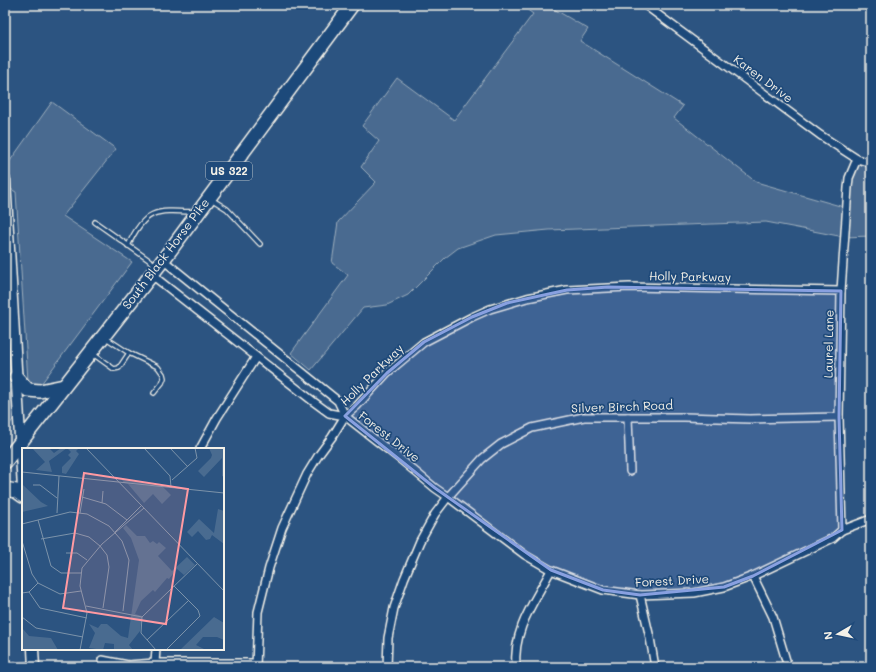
<svg xmlns="http://www.w3.org/2000/svg" width="876" height="672" viewBox="0 0 876 672" font-family="Mali,sans-serif">
<style>
.green{fill:#496b90;stroke:#9eaebc}
.lines{fill:none;stroke-linecap:round;stroke-linejoin:round}
.lane-casing{stroke:#f4f1e8;stroke-width:6}
.street-casing{stroke:#f4f1e8;stroke-width:10}
.secondary-casing{stroke:#f4f1e8;stroke-width:13}
.highway-casing{stroke:#f4f1e8;stroke-width:16}
.lane{stroke:#1f4a7a;stroke-width:3.5}
.street{stroke:#1f4a7a;stroke-width:7}
.secondary{stroke:#1f4a7a;stroke-width:10}
.highway{stroke:#1f4a7a;stroke-width:13}
.marked{fill:#88a0e0;fill-opacity:0.2;stroke:#88a0e0;stroke-width:3;stroke-linejoin:round}
.labels{text-anchor:middle;stroke-width:3.5;stroke-linejoin:round;paint-order:stroke}
.shield{fill:#1f4a7a;stroke:#b4bfc7;stroke-width:1}
.shield-label{font-size:11px;font-weight:bold;fill:#f4f1e8}
.street-label{font-size:12px;fill:#f4f1e8;stroke:#1f4a7a}
.inset-road{fill:none;stroke:#7c93aa;stroke-width:1}
.view{fill:#ff9aa2;fill-opacity:0.15;stroke:#ff9aa2;stroke-width:2}
.inset-edge{fill:none;stroke:#f4f1e8;stroke-width:2}
</style>
<rect width="100%" height="100%" fill="#2c5481"/>
<filter id="ink" filterUnits="userSpaceOnUse"><feTurbulence type="fractalNoise" baseFrequency=".025" numOctaves="2"/><feDisplacementMap in="SourceGraphic" scale="8" xChannelSelector="R" yChannelSelector="G"/><feConvolveMatrix kernelMatrix="1 2 1 2 8 2 1 2 1" color-interpolation-filters="sRGB"/></filter>
<g filter="url(#ink)">
<g class="green">
<path d="M521,5H547L588,29L580,41L683,106L674,118L756,182L847,208L853,164L871,163V236L844,237L766,222L549,230L496,235L458,248L445,258L408,295L387,305L363,308L311,370L291,353L348,275L332,263L338,222L376,182L361,167L379,141L362,126L397,78L454,120L533,14Z"/>
<path d="M52,102L116,149L63,216L132,262L41,384H34L28,381L16,192L7,187L21,408L7,428L5,168Z"/>
</g>
<g class="lines">
<defs>
<g id="lane">
<path d="M211,199L227,209L260,244"/>
<path d="M95,222L156,265"/>
<path d="M128,246C145,208 157,210 194,212"/>
<path d="M106,338L129,353L158,367L163,374L164,378L162,383L154,393"/>
<path d="M93,354L114,369L119,368L129,353"/>
<path d="M5,666L32,664"/>
</g>
<g id="street">
<path d="M645,5L820,135L857,159L871,163"/>
<path d="M868,5L871,7"/>
<path d="M163,260L338,401L345,416"/>
<path d="M152,275L314,402L329,413L345,416L400,459L435,488L448,497L525,555L551,570L603,590L640,595L694,593L724,587L753,576L833,538L842,530L871,519"/>
<path d="M628,417L630,471"/>
<path d="M200,449L217,418L256,357"/>
<path d="M842,530L839,417L841,291L848,188L849,178L857,159"/>
<path d="M753,576L773,617L788,667"/>
<path d="M640,595L650,638L655,667"/>
<path d="M102,660L128,665L155,663H255"/>
<path d="M155,663L156,649"/>
<path d="M256,667L258,612L269,568L282,528L307,474L318,456L332,437L345,416L357,406L387,373L424,342L472,317L490,309L527,298L567,290L629,287L841,291"/>
<path d="M387,667L388,638L394,608L404,579L420,541L435,514L448,497L482,459L501,444L532,428L584,417H684L750,419L839,417"/>
<path d="M516,667C513,628 534,603 551,570"/>
</g>
<g id="secondary">
<path d="M5,180L23,488"/>
<path d="M33,649L34,667"/>
</g>
<g id="highway">
<path d="M16,377L28,390L40,391L64,386"/>
<path d="M5,462L163,260L352,5"/>
<path d="M5,489L16,491L23,496"/>
</g>
</defs>
<use href="#lane" class="lane-casing"/>
<use href="#street" class="street-casing"/>
<use href="#secondary" class="secondary-casing"/>
<use href="#highway" class="highway-casing"/>
<use href="#lane" class="lane"/>
<use href="#street" class="street"/>
<use href="#secondary" class="secondary"/>
<use href="#highway" class="highway"/>
</g>
</g>
<path class="marked" d="M608,287L841,291L839,417L842,530L753,576L724,587L640,595L603,590L551,570L435,488L345,416L387,373L424,342L472,317L507,303L567,290Z"/>
<g class="labels">
<rect class="shield" x="206" y="162" width="46" height="18" rx="3"/>
<g class="shield-label">
<text x="229" y="175">US 322</text>
</g>
<g class="street-label">
<text transform="translate(763 79) rotate(37)" y="4">Karen Drive</text>
<text transform="translate(166 254) rotate(-53)" y="4">South Black Horse Pike</text>
<text transform="translate(690 277) rotate(1)" y="4">Holly Parkway</text>
<text transform="translate(829 344) rotate(-89)" y="4">Laurel Lane</text>
<text transform="translate(372 375) rotate(-44)" y="4">Holly Parkway</text>
<text transform="translate(622 407) rotate(-2)" y="4">Silver Birch Road</text>
<text transform="translate(389 437) rotate(38)" y="4">Forest Drive</text>
<text transform="translate(672 581) rotate(-3)" y="4">Forest Drive</text>
</g>
</g>
<g transform="translate(22 448)">
<rect width="202" height="202" fill="#2c5481"/>
<path d="M10,0H27L32,5L39,0H45L27,13L30,24L14,22L23,14ZM45,0H57L54,3L57,6L44,26L40,25V19L49,10L46,7L49,4ZM187,0H202V29L200,28V10L182,29L176,23L189,10L190,7ZM100,32L140,38L149,47L140,56L131,46L122,55L106,36L136,38L102,35ZM1,37L19,54L26,58L0,64ZM196,61L202,63V96L190,87L188,91L184,92L176,83L170,89L165,84L177,71L192,85ZM104,77L115,88H123L128,95L131,93L135,96L137,94L144,100L136,108L150,123L165,109L173,117L162,127L155,121L147,131L145,130L133,144L131,142L119,153L113,166L120,168L118,183L107,197L111,202H92V196L83,195L81,202L67,200L73,185L67,176L76,180L79,176H85L99,188L106,190L117,112L109,90L101,80ZM192,169L202,175V192L195,189H181L174,197L184,202H158ZM0,180L7,188L29,190L36,202H0Z" fill="#496b90"/>
<path class="inset-road" d="M64,0L202,143M122,0L148,28L149,39M148,0L166,19M0,24L202,45M150,32L175,10L173,0M11,37H18L35,50M60,49L84,56L105,72M80,55L81,43M35,65L37,28M58,65L62,41M16,72L29,118L39,125H59M0,76L48,64L65,66L87,78L100,93L107,112L101,163M93,84L119,58M19,91L53,85L67,89L78,98L85,107L87,119L81,160M0,93L10,126L16,135L38,146L59,143M44,105H55L65,112M7,144L18,160L65,170M0,145L7,144L16,135M64,158L120,169M0,169L14,180L61,189M125,192L166,153M58,202L65,165L58,138L60,120L80,96L122,60M134,202L119,185L120,169L175,116M144,202L178,168L176,162L152,138"/>
<path class="view" d="M62,25L166,41L144,176L41,160Z"/>
<rect width="202" height="202" class="inset-edge"/>
</g>
<rect width="876" height="672" fill="none" stroke="#1f4a7a" stroke-width="20"/>
<rect x="10" y="10" width="856" height="652" fill="none" stroke="#f4f1e8" stroke-width="1.5" filter="url(#ink)"/>
<g transform="translate(838 634) rotate(261)" stroke="#1f4a7a" stroke-width="3" paint-order="stroke">
<path d="M0-3L7 15L0 10L-7 15Z" fill="#f4f1e8"/>
<text y="-6" font-size="11" font-weight="bold" text-anchor="middle" fill="#f4f1e8">N</text>
</g>
</svg>
